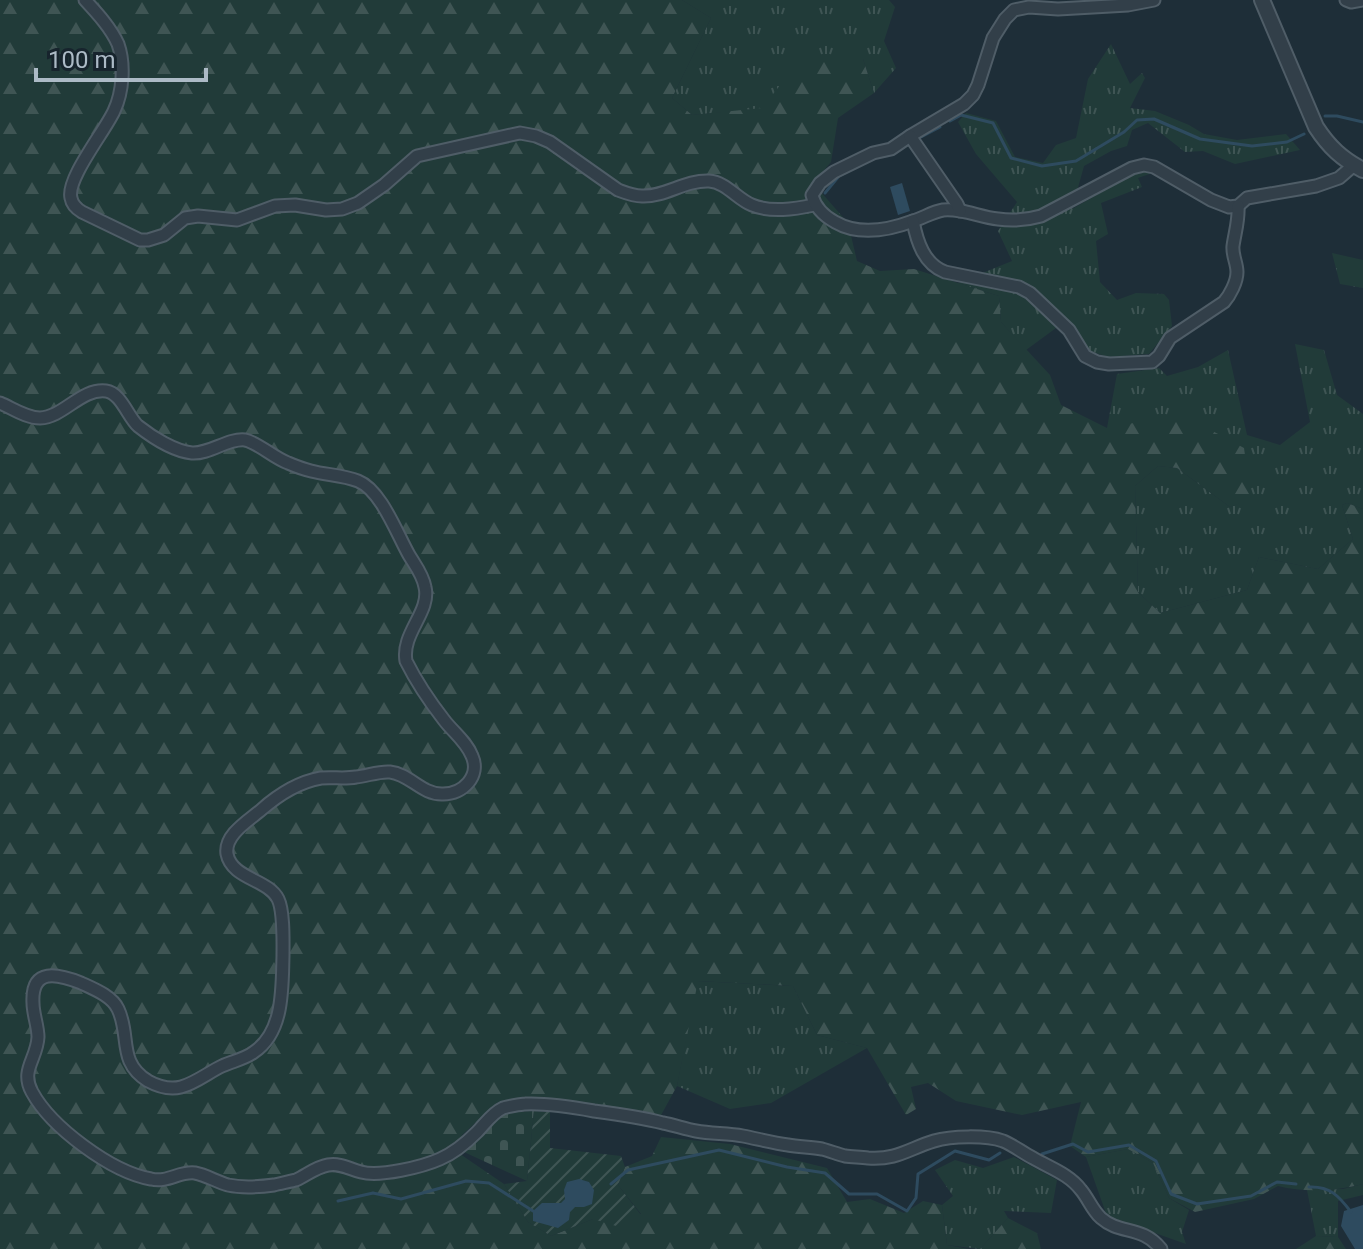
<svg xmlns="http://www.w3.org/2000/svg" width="1363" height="1249" viewBox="0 0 1363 1249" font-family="Roboto,sans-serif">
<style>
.grass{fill:url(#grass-tufts)}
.forest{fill:url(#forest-firs)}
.cemetery{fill:url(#cemetery-stones)}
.garden{fill:url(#garden-furrows)}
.water{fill:#2e4b5f}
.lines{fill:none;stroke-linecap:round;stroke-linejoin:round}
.stream{stroke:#2e4b5f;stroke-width:3}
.minor-casing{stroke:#4f5d67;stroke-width:15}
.tertiary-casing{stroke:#4f5d67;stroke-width:18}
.minor{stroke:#323f49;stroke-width:11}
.tertiary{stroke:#323f49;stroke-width:14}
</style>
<defs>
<pattern id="grass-tufts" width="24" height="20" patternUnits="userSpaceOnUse" patternTransform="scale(2)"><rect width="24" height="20" fill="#213b39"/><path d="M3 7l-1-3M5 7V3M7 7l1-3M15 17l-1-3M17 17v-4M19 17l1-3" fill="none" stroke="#3f5554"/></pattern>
<pattern id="forest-firs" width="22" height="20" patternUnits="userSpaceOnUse" patternTransform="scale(2)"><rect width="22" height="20" fill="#213b39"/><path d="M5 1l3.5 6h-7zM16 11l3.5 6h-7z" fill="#3f5554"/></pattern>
<pattern id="cemetery-stones" width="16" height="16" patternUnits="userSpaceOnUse" patternTransform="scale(2)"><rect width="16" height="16" fill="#213b39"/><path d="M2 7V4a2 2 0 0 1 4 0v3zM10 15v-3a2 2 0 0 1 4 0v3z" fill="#3f5554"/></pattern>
<pattern id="garden-furrows" width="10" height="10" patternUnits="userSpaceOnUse" patternTransform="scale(2)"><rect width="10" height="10" fill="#213b39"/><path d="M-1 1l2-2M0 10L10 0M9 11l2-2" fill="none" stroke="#3f5554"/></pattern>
</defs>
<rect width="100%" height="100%" fill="#1e2e38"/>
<g class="grass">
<path d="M682,0H889L895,7L884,41L896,68L874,93L863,59L762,109L692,115L672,98L711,18Z"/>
<path d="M1111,44L1130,84L1142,73L1145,78L1130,108L1155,111L1189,125L1204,134L1237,140L1286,134L1300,150L1235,164L1203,151L1185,152L1148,123L1132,130L1127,146L1111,151L1084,166L1072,209L1141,170L1155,172L1138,178L1142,187L1101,203L1108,234L1096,241L1100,282L1117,300L1136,293L1164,294L1169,300L1172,326L1149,354L1108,357L1090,351L1067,320L1026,350L1001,322L999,296L958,283L1012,261L998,231L1017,202L976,154L958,122L966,113L996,121L1015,157L1043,163L1056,145L1076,138L1088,79Z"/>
<path d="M1332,253L1363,260V288L1340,284Z"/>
<path d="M1295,344L1324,350L1337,395L1363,414V509L1347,503L1342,505L1353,539L1318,569L1259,557L1247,590L1160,613L1138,592L1135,486L1158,466L1177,468L1230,507L1251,498L1107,428L1117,374L1159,368L1167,376L1198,367L1228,350L1247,435L1280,445L1310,422Z"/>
<path d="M697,981L793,986L817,1035L867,1048L771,1103L730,1109L677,1086Z"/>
<path d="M1128,1149L1153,1163L1169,1198L1189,1210L1182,1232L1186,1244L1107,1216L1086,1157Z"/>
<path d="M1014,1157L1057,1180L1051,1213L1004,1211L1008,1218L980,1249L947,1245L942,1205L953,1196L935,1170L955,1160L983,1168Z"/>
<path d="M1363,1184V1195L1338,1201V1237L1316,1236L1307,1190L1343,1189Z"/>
</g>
<g class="forest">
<path d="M0,0H682L711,18L672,98L692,115L762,108L800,60L863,59L874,93L838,118L831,162L813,183L848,223L857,261L880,271L914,269L999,296L1001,322L1050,375L1061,405L1107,428L1181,414L1244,448L1251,499L1230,507L1177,468L1158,466L1135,486L1138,592L1160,613L1247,590L1259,557L1318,569L1353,539L1342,505L1347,503L1363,509V1184C1335,1191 1306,1193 1278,1186L1254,1199L1195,1212L1169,1198L1153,1163L1128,1149L1086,1157L1070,1146L1081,1102L1022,1115L956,1101L928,1083L911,1087L916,1109L906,1115L867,1048L817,1035L793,986L698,981L677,1086L660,1117L531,1098L498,1102L462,1135L460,1154L504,1184L528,1222L551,1236L593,1219L641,1214L618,1185L625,1167L652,1156L661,1137L730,1144L827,1168L847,1202L870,1199L904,1213L923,1201L942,1205L947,1245L969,1249H0Z"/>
<path d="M1008,1218L1037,1233L1041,1249H980Z"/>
<path d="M1316,1236L1338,1237L1346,1249H1296Z"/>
</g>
<path class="cemetery" d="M534,1111L527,1181L464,1152L505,1112Z"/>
<path class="garden" d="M534,1111L550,1112V1148L621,1156L625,1167L618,1185L641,1215L626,1229L593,1219L551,1236L528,1222L504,1184L527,1181Z"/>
<g class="water">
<path d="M902,183L910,211L898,215L890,187Z"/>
<path d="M579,1179L589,1182L594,1190L592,1204L584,1207H575L570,1212L569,1220L558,1228L533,1221V1211L542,1203H561L565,1199L564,1190L567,1182Z"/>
<path d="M1363,1205V1249H1355L1341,1226L1344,1211Z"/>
</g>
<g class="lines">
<g class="stream">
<path d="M1325,116H1337L1363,122"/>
<path d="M950,121L961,115L993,123L1011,158L1042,166L1076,161L1124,132L1137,120L1154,119L1200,139L1252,146L1287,142L1304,134"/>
<path d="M921,137L940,127"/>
<path d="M825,193L839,176L864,163"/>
<path d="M1042,1154L1073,1144L1088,1152L1129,1145L1156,1161L1171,1194L1197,1204L1251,1196L1277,1182L1296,1184"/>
<path d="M611,1184L628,1170L719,1150L787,1167L825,1173L849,1194H877L907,1211L916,1198L918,1174L955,1151L989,1160L1000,1153"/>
<path d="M1309,1187C1330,1186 1339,1196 1351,1212"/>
<path d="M338,1201L373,1193L401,1199L466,1181L489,1183L533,1211"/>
</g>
<defs>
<g id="minor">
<path d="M85,0C97,13 111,28 118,44C125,64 123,92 114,111C105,131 66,179 71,198C72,204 77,209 82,212L140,240H148L164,235L185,218L198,216L237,220L275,206L295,205L326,210L342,209L358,203L384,185L417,156L520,133L536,136L550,142L618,190C626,193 633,196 642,196C665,197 685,180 709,181C726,182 737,199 752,205C771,213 795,209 814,205"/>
<path d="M1154,0L1128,5L1058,9L1029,7L1014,10L1005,19L993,38L978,85L973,95L964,104L910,136L891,149L873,153L834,172L820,183L812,195C815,207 824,216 835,222C859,236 889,230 913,221C923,218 932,212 943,210C962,208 979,217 998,219C1012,221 1027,220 1041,216L1132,168L1144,165L1154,167L1211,200L1229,207L1238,206L1247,198L1316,186L1339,178L1354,165"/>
<path d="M1346,0L1351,2L1363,0"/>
<path d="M910,136L957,204L960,211"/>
<path d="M913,221C917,242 924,264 945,272L1019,287L1030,293L1069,330L1085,356L1097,362L1109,364L1152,362L1159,356L1170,338L1224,302C1230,295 1237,282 1237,272C1237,263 1232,255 1233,246C1235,232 1239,220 1238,206"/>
<path d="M0,403C12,408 26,418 40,418C64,417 81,388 106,391C121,393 128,417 138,426C152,437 174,451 192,453C210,454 228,438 245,440C257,442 274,458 288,463C295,466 303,469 311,471C326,475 343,475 358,481C381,490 397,534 409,555C415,565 423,575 425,587C431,612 401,633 406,661C416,681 430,702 444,720C453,732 466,741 472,756C481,776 463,794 443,794C422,795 410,774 390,772C379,771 367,776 356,777C345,779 333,777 321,778C298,782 278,795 261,810C248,821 224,835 227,854C232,879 268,879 278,899C284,911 283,942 283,956C282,988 284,1032 254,1052C245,1059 233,1061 222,1066C209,1072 196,1083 181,1087C169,1090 159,1087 148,1081C117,1062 131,1036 118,1009C112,996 94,989 81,983C58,974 31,967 33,1003C33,1014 38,1026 38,1037C37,1059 20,1070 32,1092C51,1127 111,1172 151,1179C168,1183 179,1171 195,1173C206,1175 217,1182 228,1185C242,1188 259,1187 274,1185C278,1184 292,1181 296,1180C307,1175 316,1167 328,1165C341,1163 349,1169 361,1172C380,1177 422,1167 440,1159C454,1153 467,1142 477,1132C485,1124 492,1113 503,1108C505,1107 522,1104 525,1104C548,1103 572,1107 594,1111C617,1114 640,1117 663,1123C674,1125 685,1129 696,1131C712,1134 727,1133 743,1136C758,1139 773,1143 788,1145C799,1147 811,1147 822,1149C830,1151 837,1154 845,1156C852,1157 860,1157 868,1158C897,1160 908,1149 934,1141C951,1136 986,1135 1003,1141C1013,1145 1023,1153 1033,1158C1050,1168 1069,1174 1081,1190C1088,1198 1092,1210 1101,1218C1120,1235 1142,1225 1161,1249"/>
</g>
<path id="tertiary" d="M1262,0L1316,127C1329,147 1342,159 1363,170"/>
</defs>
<use href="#minor" class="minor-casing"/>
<use href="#tertiary" class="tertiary-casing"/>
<use href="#minor" class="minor"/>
<use href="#tertiary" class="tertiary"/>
</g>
<path d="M36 68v12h170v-12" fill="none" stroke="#acbac6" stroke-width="4"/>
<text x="48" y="68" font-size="24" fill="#acbac6" stroke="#17242d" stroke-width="6" paint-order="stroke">100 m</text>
</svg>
